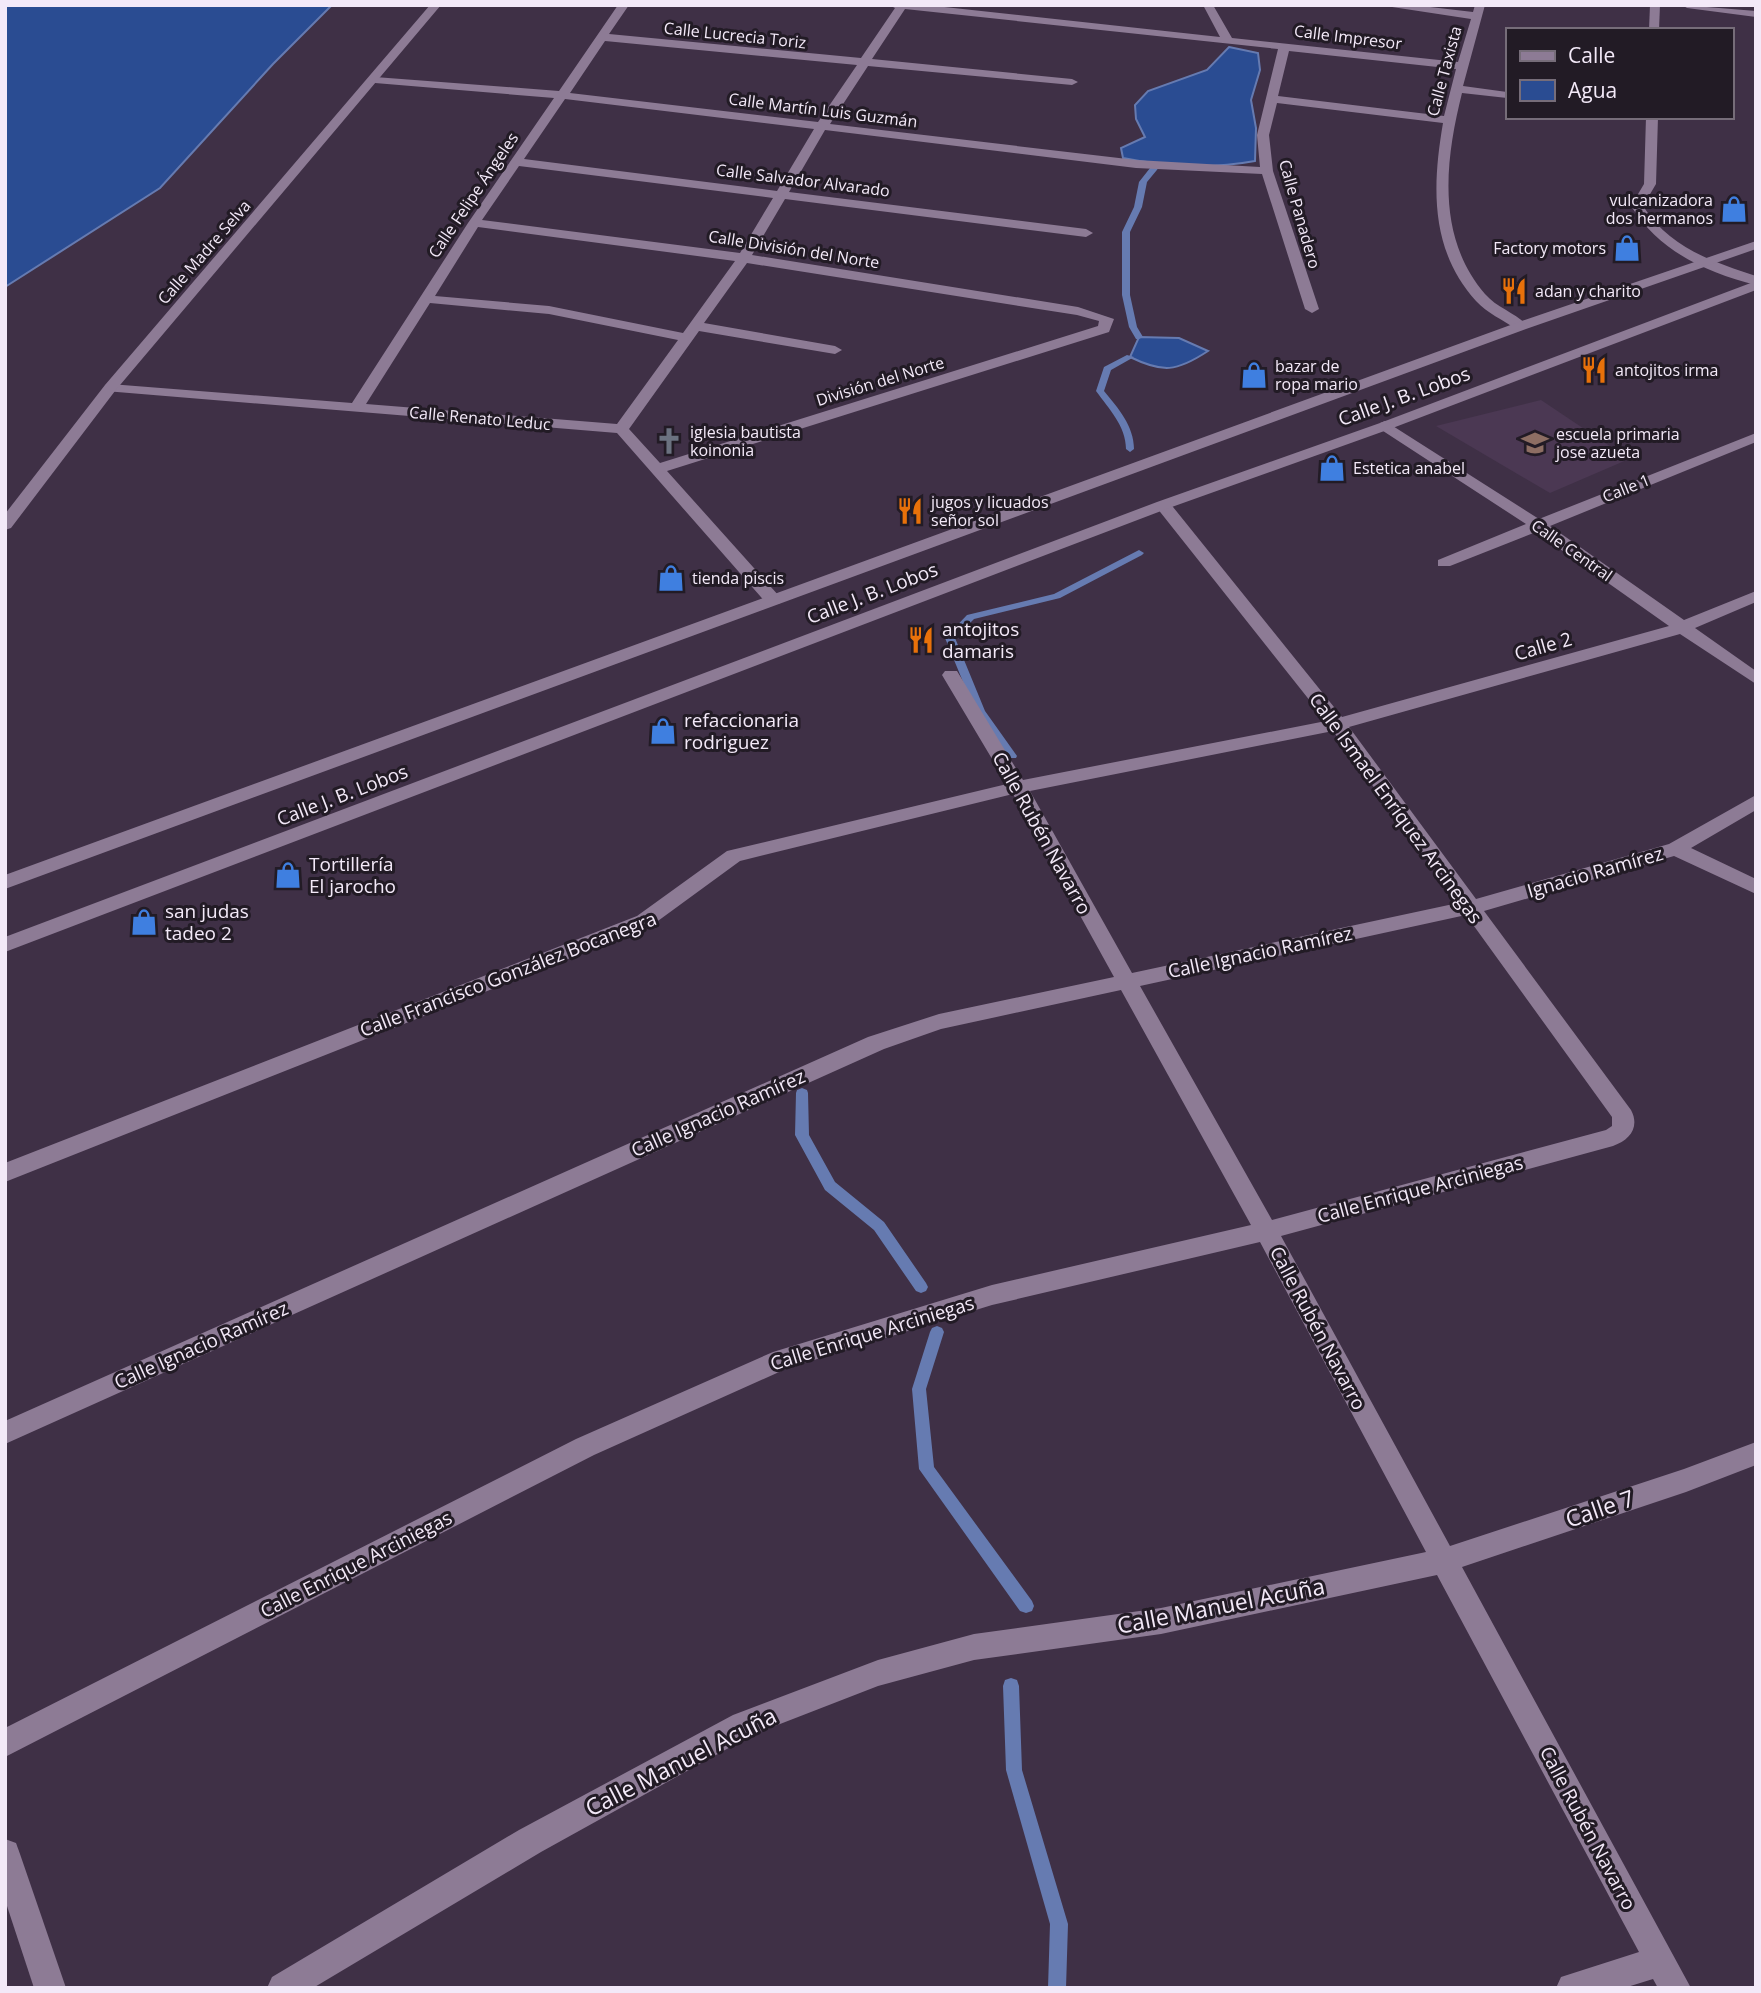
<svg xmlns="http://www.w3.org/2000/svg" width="1761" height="1993" viewBox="0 0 1761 1993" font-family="'Open Sans',sans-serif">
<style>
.built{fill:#4b3853}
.water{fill:#2a4c92;stroke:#667bb1;stroke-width:2}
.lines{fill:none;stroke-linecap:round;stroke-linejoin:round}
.stream{fill:#667bb1;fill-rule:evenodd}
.minor{fill:#8d7b95;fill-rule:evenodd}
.tertiary{fill:#8d7b95;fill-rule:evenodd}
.secondary{fill:#8d7b95;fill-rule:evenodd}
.labels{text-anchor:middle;stroke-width:6;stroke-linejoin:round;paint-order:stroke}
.far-street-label{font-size:16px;fill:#f3e9f8;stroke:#221b25}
.far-poi-label{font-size:16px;fill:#f3e9f8;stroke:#221b25;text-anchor:start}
.street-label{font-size:19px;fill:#f3e9f8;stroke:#221b25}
.poi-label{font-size:19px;fill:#f3e9f8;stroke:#221b25;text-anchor:start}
.near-street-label{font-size:23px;fill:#f3e9f8;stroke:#221b25}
</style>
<rect width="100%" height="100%" fill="#3f3046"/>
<path class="built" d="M1541,400L1629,459L1550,493L1436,426Z"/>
<g class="water">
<path d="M5,5H332L273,64L160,188L5,287Z"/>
<path d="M1229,47L1258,53L1260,70L1251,100L1256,128L1255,161C1211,169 1167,167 1123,158L1121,148L1145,137L1136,119L1135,105L1148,91L1207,70Z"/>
<path d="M1139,337L1179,338L1208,351C1176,372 1163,373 1130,357Z"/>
</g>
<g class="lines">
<g class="stream">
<path d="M1154,163L1161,165L1147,182L1142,207L1130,232V295L1137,327L1143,337L1139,339H1136L1129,327L1122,295V232L1134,207L1139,182Z"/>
<path d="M1127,355L1134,357L1111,370L1104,391C1118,408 1134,426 1134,449L1130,452L1126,449C1126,426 1109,409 1096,391L1104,367Z"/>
<path d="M1139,550L1144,553L1142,555L1060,598L974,619L955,638L985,711L1017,756L1016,758H1008L975,711L945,638L967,615L1054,594Z"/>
<path d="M802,1088L807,1090L808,1093L809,1135L835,1182L884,1222L926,1283L928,1287L926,1291L921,1293L916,1291L874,1230L825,1190L795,1135L796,1093L797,1090Z"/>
<path d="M937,1326L942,1328L944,1332L926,1389L934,1467L1032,1601L1034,1606L1032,1611L1026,1613L1020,1611L919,1469L912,1389L930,1332L932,1328Z"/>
<path d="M1011,1678L1017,1680L1019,1686L1022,1770L1068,1924L1066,1988H1048L1050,1924L1006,1770L1003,1686L1005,1680Z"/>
</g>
<g class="minor">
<path d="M618,5H629L609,34L861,58L895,8L889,5H926L1220,37L1203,5H1213L1232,38L1458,62L1471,19L1379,5H1413L1473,12L1475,5H1485L1463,86L1507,92V98L1462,93C1445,161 1436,237 1485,294C1497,308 1516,313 1528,326L1516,329C1503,320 1487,313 1476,301C1430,250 1432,187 1443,123L1277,103L1269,135L1273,171L1319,309L1312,313L1305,309L1262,174L1136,168L825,130L789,192L1086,229L1093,233L1086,237L785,199L752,255L1078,307L1114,319L1109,332L667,471L779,596L781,600L779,604H767L617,433L105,391V385L110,384L352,403L468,223L554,98L375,83L369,80L375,77L559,91ZM905,9L1278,49L1257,135L1260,167L1136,160L830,124L868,66L1072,85L1078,82L1072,79L872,59ZM605,41L857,65L818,122L570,93ZM1289,51L1456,69L1444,116L1278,96ZM565,99L814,129L777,191L524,159ZM519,166L773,198L740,253L482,220ZM478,227L735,261L683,333L549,306L435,296ZM747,263L1077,315L1099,321L1098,326L660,463L629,429L699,331L835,354L842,350L835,346L704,323ZM430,303L549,314L678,340L617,424L366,404Z"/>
<path d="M1650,5H1660L1659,30H1649Z"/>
<path d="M1682,5L1756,11V17L1687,8Z"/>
<path d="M1646,117H1658L1656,184L1643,206C1670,248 1711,261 1756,276V285C1705,272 1659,251 1631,206L1644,184Z"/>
<path d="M1385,421L1539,519L1756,433V442L1550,526L1684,620L1756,591V602L1695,628L1756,671V684L1680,634L1349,727L1476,899L1669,844L1756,795V810L1691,848L1756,879V894L1674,856L1484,911L1631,1110C1640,1127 1630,1140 1613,1146L1281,1236L1450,1546L1684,1469L1756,1442V1465L1686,1492L1462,1567L1691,1988H1658L1653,1979L1624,1988H1556L1561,1977L1639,1952L1437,1575L1161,1634L974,1660L878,1686L752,1735L541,1852L313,1988H267L272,1977L519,1830L733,1715L878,1660L974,1634L1161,1608L1426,1552L1260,1242L992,1305L788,1368L594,1455L5,1757V1728L576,1439L773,1352L992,1285L1251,1225L1121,990L941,1029L884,1049L5,1444V1421L868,1037L939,1014L1114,977L1013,794L740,861L651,926L5,1182V1163L637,916L727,851L1007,784L942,675L945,671H957L1023,780L1326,721L1157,508V502H1169L1342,717L1669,626L1536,532L1450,566H1438V560L1526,524L1380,429V423ZM1333,731L1458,903L1132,973L1030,791ZM1466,915L1612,1117V1126L1606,1130L1272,1220L1140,986Z"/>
<path d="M5,1839L16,1843L20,1854L66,1988H34L5,1900Z"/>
</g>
<path class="tertiary" d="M430,5H441L115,391L11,528L5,530V514L105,385Z"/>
<g class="secondary">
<path d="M1756,241V249L1526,329L5,889V875L1516,323Z"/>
<path d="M1756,281V290L1390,429L1169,508L5,952V937L1157,502L1380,423Z"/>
</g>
</g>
<defs>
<symbol id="shop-bare" viewBox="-9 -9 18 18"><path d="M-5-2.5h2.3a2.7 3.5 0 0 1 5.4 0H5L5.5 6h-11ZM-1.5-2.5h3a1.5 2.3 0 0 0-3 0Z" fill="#3f7fe0" stroke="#221b25" stroke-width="2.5" paint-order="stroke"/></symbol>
<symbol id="restaurant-bare" viewBox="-9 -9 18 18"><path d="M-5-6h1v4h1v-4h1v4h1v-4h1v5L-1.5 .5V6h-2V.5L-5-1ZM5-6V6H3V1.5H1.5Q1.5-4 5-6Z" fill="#e8710a" stroke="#221b25" stroke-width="2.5" paint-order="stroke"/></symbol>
<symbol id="church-bare" viewBox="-9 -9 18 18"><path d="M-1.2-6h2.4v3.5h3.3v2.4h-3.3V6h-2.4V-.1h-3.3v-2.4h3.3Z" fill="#6b7280" stroke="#221b25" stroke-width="2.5" paint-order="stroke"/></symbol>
<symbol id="school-bare" viewBox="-9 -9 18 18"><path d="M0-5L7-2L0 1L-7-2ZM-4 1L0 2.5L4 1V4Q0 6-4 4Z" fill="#8d6e63" stroke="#221b25" stroke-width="2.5" paint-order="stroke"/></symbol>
</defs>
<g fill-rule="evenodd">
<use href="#shop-bare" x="1715" y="190" width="38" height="38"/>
<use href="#shop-bare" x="1608" y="229" width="38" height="38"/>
<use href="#restaurant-bare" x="1495" y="272" width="38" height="38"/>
<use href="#restaurant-bare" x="1575" y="351" width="38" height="38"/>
<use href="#shop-bare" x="1235" y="356" width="38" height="38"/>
<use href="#church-bare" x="650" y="422" width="38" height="38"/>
<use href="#school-bare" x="1516" y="424" width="38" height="38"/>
<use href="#shop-bare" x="1313" y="449" width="38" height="38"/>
<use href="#restaurant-bare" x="891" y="492" width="38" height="38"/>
<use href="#shop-bare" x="652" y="559" width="38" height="38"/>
<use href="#restaurant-bare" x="902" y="621" width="38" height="38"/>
<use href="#shop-bare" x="644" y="712" width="38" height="38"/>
<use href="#shop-bare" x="269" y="856" width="38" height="38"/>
<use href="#shop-bare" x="125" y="903" width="38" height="38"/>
</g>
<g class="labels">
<g class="far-street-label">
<text transform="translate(735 35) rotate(6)" y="6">Calle Lucrecia Toriz</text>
<text transform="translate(1348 37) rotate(7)" y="6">Calle Impresor</text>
<text transform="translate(1444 71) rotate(-75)" y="6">Calle Taxista</text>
<text transform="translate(823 110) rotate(7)" y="6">Calle Martín Luis Guzmán</text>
<text transform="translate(803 180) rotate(7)" y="6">Calle Salvador Alvarado</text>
<text transform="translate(473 195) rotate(-56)" y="6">Calle Felipe Ángeles</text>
<text transform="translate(1300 214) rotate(74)" y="6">Calle Panadero</text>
<text transform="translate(794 249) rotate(9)" y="6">Calle División del Norte</text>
<text transform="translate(204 252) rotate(-49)" y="6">Calle Madre Selva</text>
<text transform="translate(880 381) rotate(-17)" y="6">División del Norte</text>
<text transform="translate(480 418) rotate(5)" y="6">Calle Renato Leduc</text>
<text transform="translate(1626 488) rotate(-22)" y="6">Calle 1</text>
<text transform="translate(1572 550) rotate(35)" y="6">Calle Central</text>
</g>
<g class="far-poi-label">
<text x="1713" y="206" text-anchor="end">vulcanizadora<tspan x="1713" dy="18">dos hermanos</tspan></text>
<text x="1606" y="254" text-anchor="end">Factory motors</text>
<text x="1535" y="297">adan y charito</text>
<text x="1275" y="372">bazar de<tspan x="1275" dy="18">ropa mario</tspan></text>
<text x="1615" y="376">antojitos irma</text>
<text x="690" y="438">iglesia bautista<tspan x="690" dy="18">koinonia</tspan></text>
<text x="1556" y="440">escuela primaria<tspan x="1556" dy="18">jose azueta</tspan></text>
<text x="1353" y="474">Estetica anabel</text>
<text x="931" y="508">jugos y licuados<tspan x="931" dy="18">señor sol</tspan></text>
<text x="692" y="584">tienda piscis</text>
</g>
<g class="street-label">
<text transform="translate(1404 396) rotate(-20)" y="7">Calle J. B. Lobos</text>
<text transform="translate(872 593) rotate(-21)" y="7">Calle J. B. Lobos</text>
<text transform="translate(1543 646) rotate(-16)" y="7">Calle 2</text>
<text transform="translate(342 795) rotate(-21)" y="7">Calle J. B. Lobos</text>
<text transform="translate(1396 808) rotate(54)" y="7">Calle Ismael Enríquez Arcinegas</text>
<text transform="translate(1042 833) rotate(61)" y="7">Calle Rubén Navarro</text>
<text transform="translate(1595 872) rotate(-16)" y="7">Ignacio Ramírez</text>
<text transform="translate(1260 952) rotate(-12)" y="7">Calle Ignacio Ramírez</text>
<text transform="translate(508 974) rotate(-21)" y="7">Calle Francisco González Bocanegra</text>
<text transform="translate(718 1113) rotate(-24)" y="7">Calle Ignacio Ramírez</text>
<text transform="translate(1420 1189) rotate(-15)" y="7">Calle Enrique Arciniegas</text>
<text transform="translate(1318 1328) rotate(62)" y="7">Calle Rubén Navarro</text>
<text transform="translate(872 1333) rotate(-17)" y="7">Calle Enrique Arciniegas</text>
<text transform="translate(201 1345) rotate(-24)" y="7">Calle Ignacio Ramírez</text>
<text transform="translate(356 1564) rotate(-27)" y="7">Calle Enrique Arciniegas</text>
<text transform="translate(1588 1828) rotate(62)" y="7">Calle Rubén Navarro</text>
</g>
<g class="poi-label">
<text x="942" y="636">antojitos<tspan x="942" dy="22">damaris</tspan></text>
<text x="684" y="727">refaccionaria<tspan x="684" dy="22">rodriguez</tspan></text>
<text x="309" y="871">Tortillería<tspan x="309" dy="22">El jarocho</tspan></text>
<text x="165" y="918">san judas<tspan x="165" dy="22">tadeo 2</tspan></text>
</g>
<g class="near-street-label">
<text transform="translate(1600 1509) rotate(-19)" y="8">Calle 7</text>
<text transform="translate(1221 1606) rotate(-11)" y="8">Calle Manuel Acuña</text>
<text transform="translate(681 1762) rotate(-27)" y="8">Calle Manuel Acuña</text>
</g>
</g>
<rect width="1761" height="1993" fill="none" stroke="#f3e9f8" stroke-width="14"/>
<rect x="1506" y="28" width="228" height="91" fill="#221b25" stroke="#766d79" stroke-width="2"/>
<rect x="1520" y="51" width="35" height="10" fill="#8d7b95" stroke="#766d79" stroke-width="2"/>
<text x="1568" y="63" font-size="21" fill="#f3e9f8">Calle</text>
<rect x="1520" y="80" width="35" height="21" fill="#2a4c92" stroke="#766d79" stroke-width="2"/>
<text x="1568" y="98" font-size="21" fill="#f3e9f8">Agua</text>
</svg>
